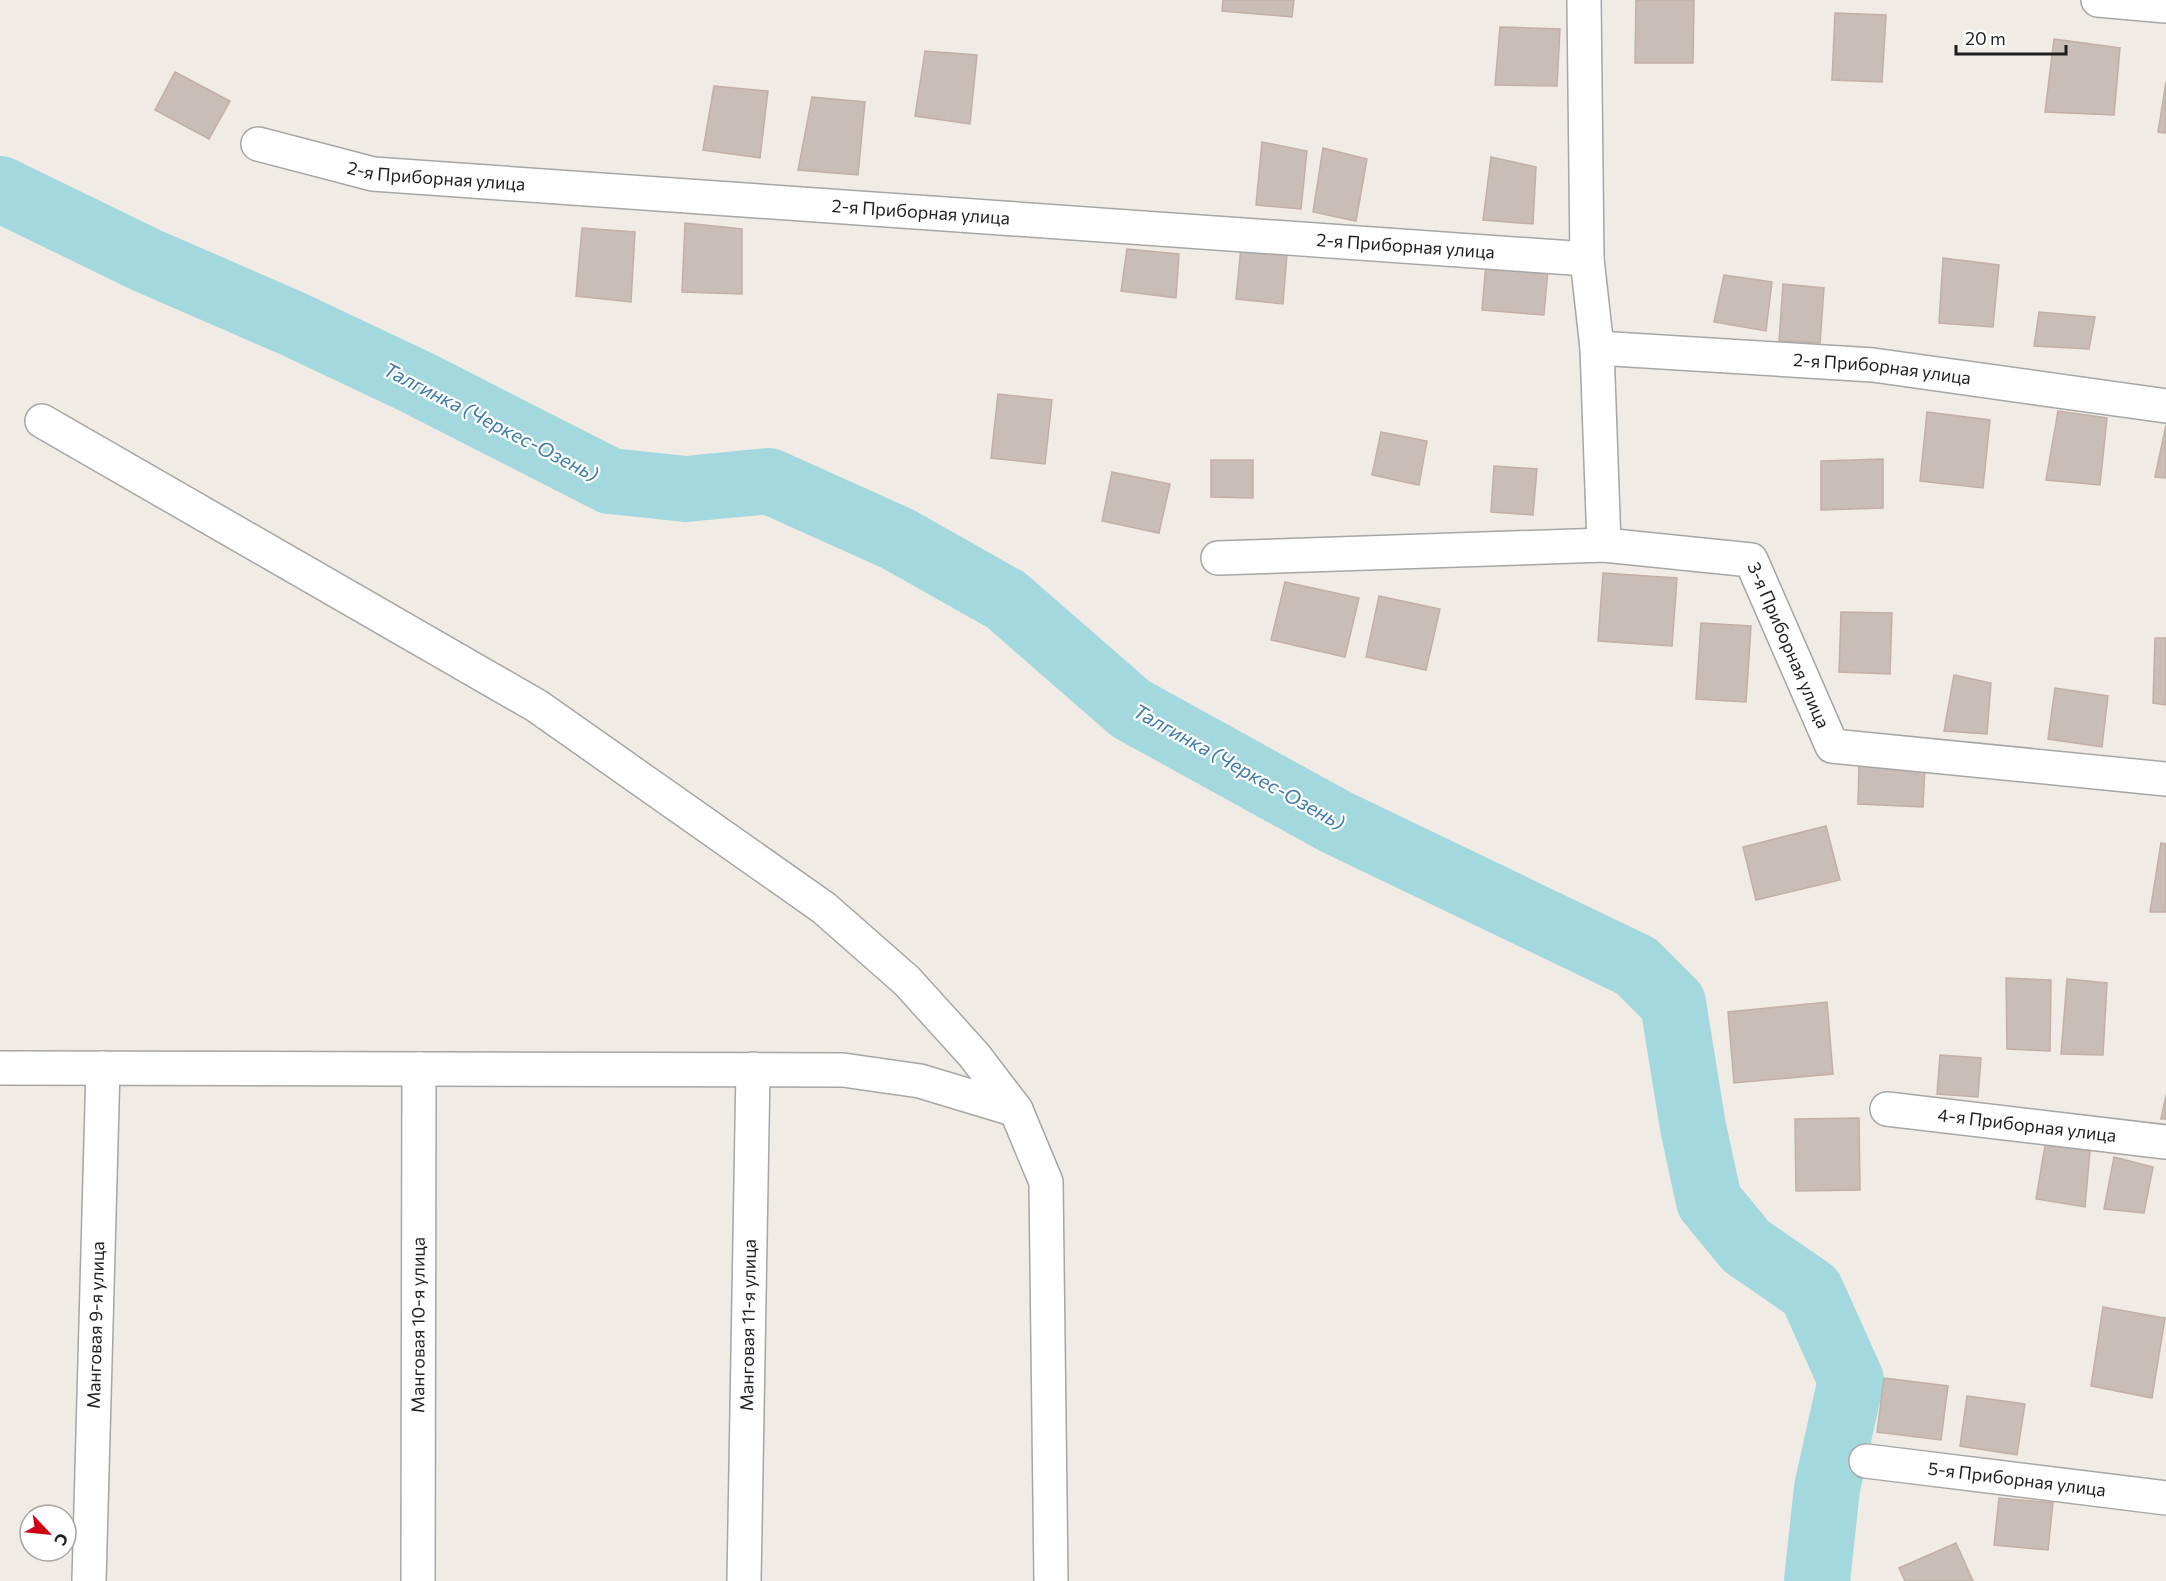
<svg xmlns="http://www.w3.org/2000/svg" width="2166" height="1581" viewBox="0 0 2166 1581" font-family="Commissioner,sans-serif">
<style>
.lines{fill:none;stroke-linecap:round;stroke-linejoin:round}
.river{stroke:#a3d8df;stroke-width:66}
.building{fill:#c8bdb7;stroke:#c2b0a6;stroke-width:1.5}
.minor-casing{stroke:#a6a6a6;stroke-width:36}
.minor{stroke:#fff;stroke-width:33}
.labels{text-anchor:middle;stroke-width:4.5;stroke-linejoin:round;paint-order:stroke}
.street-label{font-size:18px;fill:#1f1f1f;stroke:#fff}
.water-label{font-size:20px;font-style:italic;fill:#427ba3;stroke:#fff}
</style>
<rect width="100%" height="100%" fill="#f0ebe4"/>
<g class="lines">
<path class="river" d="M0,189L146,260L291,323L416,382L610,481L686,489L769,481L898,539L1006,600L1131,709L1336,822L1636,966L1673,1003L1693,1127L1709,1201L1746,1246L1811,1291L1851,1380L1827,1488L1817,1581"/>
</g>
<g class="building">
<path d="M1223,0H1294L1292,17L1222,11Z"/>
<path d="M1636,0H1694L1693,63H1635Z"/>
<path d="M1835,13L1886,15L1882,82L1832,80Z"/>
<path d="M1500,27L1560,29L1557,86L1495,85Z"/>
<path d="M2054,39L2120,48L2114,115L2045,112Z"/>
<path d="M925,51L977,55L970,124L915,116Z"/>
<path d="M175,72L230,101L209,139L155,110Z"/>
<path d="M2166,82V133L2158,132Z"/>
<path d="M714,86L768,91L760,158L703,150Z"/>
<path d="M812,97L865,102L858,175L798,170Z"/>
<path d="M1262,142L1307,151L1301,209L1256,205Z"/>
<path d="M1323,148L1367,159L1356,221L1313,212Z"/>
<path d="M1491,157L1536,167L1533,224L1483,220Z"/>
<path d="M685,223L742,229V294L682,292Z"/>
<path d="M582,228L635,232L631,302L576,296Z"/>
<path d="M1241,247L1287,253L1283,304L1236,299Z"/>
<path d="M1127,249L1179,254L1176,298L1121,291Z"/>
<path d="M1943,258L1999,265L1993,327L1939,323Z"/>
<path d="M1486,263L1548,269L1544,315L1482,310Z"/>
<path d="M1724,275L1772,282L1766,331L1714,322Z"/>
<path d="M1783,284L1824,288L1820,343L1779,341Z"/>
<path d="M2039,312L2095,317L2089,349L2034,346Z"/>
<path d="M998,394L1052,400L1045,464L991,458Z"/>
<path d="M2058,411L2107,418L2100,485L2046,480Z"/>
<path d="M1927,412L1990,420L1983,488L1920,481Z"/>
<path d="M2166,425V478L2155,477Z"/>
<path d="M1381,432L1427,441L1419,485L1372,475Z"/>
<path d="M1883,459V508L1821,510V461Z"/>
<path d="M1211,460H1253V498L1211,497Z"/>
<path d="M1494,466L1537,469L1533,515L1491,512Z"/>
<path d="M1112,472L1170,484L1159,533L1102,521Z"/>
<path d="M1603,573L1677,578L1672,646L1598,641Z"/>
<path d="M1285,582L1359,598L1345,657L1271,640Z"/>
<path d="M1379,596L1440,609L1426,670L1366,657Z"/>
<path d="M1841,612L1892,613L1890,674L1839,672Z"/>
<path d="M1701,623L1751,626L1746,702L1696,699Z"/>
<path d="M2155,638H2166V705L2153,703Z"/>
<path d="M1954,675L1991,683L1987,734L1944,731Z"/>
<path d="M2055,688L2108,696L2102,747L2048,739Z"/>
<path d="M1859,765L1925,768L1923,807L1858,804Z"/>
<path d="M1826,826L1840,880L1756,900L1743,847Z"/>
<path d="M2161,843L2166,844V912H2150Z"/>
<path d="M2006,978L2051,980L2050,1051L2007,1049Z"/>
<path d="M2067,979L2107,983L2103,1055L2061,1054Z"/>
<path d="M1827,1002L1833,1074L1734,1083L1728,1012Z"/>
<path d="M1940,1055L1981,1058L1978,1097L1937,1094Z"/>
<path d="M2166,1095V1119H2161Z"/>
<path d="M1859,1118L1860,1190L1796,1191L1795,1119Z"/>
<path d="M2046,1140L2090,1151L2085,1207L2036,1199Z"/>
<path d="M2114,1157L2153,1167L2144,1213L2104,1209Z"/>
<path d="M2103,1307L2165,1318L2152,1398L2091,1386Z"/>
<path d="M1884,1378L1948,1386L1941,1440L1877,1432Z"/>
<path d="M1967,1396L2025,1404L2017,1455L1960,1446Z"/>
<path d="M1999,1498L2053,1503L2048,1550L1994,1545Z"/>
<path d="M1956,1543L1973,1581H1905L1899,1568Z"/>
</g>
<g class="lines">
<defs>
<g id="minor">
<path d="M1584,0L1587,259L1597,348L1604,545"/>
<path d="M2098,0L2166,6"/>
<path id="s1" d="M258,144L373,174L1587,259"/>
<path id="s2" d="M1597,348L1873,365L2166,406"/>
<path d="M42,421L537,706L824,908L907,981L974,1055L1016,1110L1046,1182L1051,1581"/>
<path id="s3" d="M1218,558L1604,545L1751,560L1832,746L2166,779"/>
<path d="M0,1068L843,1070L920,1081L1016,1110"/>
<path id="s4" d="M1887,1109L2166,1142"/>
<path id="s5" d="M1866,1461L2166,1498"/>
<path id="s6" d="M89,1581L103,1068"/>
<path id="s7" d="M418,1581L419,1069"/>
<path id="s8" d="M744,1581L753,1069"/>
</g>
</defs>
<use href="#minor" class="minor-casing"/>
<use href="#minor" class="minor"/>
</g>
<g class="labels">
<g class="street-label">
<text dy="6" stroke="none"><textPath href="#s1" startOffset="182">2-я Приборная улица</textPath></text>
<text dy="6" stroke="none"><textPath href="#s1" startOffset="668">2-я Приборная улица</textPath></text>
<text dy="6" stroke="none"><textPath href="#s1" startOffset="1154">2-я Приборная улица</textPath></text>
<text dy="6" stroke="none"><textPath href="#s2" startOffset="286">2-я Приборная улица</textPath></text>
<text dy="6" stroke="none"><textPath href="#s3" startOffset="627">3-я Приборная улица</textPath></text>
<text dy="6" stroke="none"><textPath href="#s4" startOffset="141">4-я Приборная улица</textPath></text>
<text dy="6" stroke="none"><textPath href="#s6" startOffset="256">Манговая 9-я улица</textPath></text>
<text dy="6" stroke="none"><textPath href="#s7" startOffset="256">Манговая 10-я улица</textPath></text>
<text dy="6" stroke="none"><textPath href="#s8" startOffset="256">Манговая 11-я улица</textPath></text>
<text dy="6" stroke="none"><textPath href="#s5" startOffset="152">5-я Приборная улица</textPath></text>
</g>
<g class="water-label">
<text transform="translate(491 422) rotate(27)" y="7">Талгинка (Черкес-Озень)</text>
<text transform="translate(1239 767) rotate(29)" y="7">Талгинка (Черкес-Озень)</text>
</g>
</g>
<g transform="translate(48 1533) rotate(116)"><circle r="28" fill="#ffffff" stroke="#a5a5a5" stroke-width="1.5"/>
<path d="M0-4.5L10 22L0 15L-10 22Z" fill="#cd0014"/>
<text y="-9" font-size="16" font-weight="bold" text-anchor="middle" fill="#1f1f1f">С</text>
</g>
<path d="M1956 45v9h110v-9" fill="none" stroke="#1f1f1f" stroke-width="3"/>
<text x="1965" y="45" font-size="18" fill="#1f1f1f" stroke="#ffffff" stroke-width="4.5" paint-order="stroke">20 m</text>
</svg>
